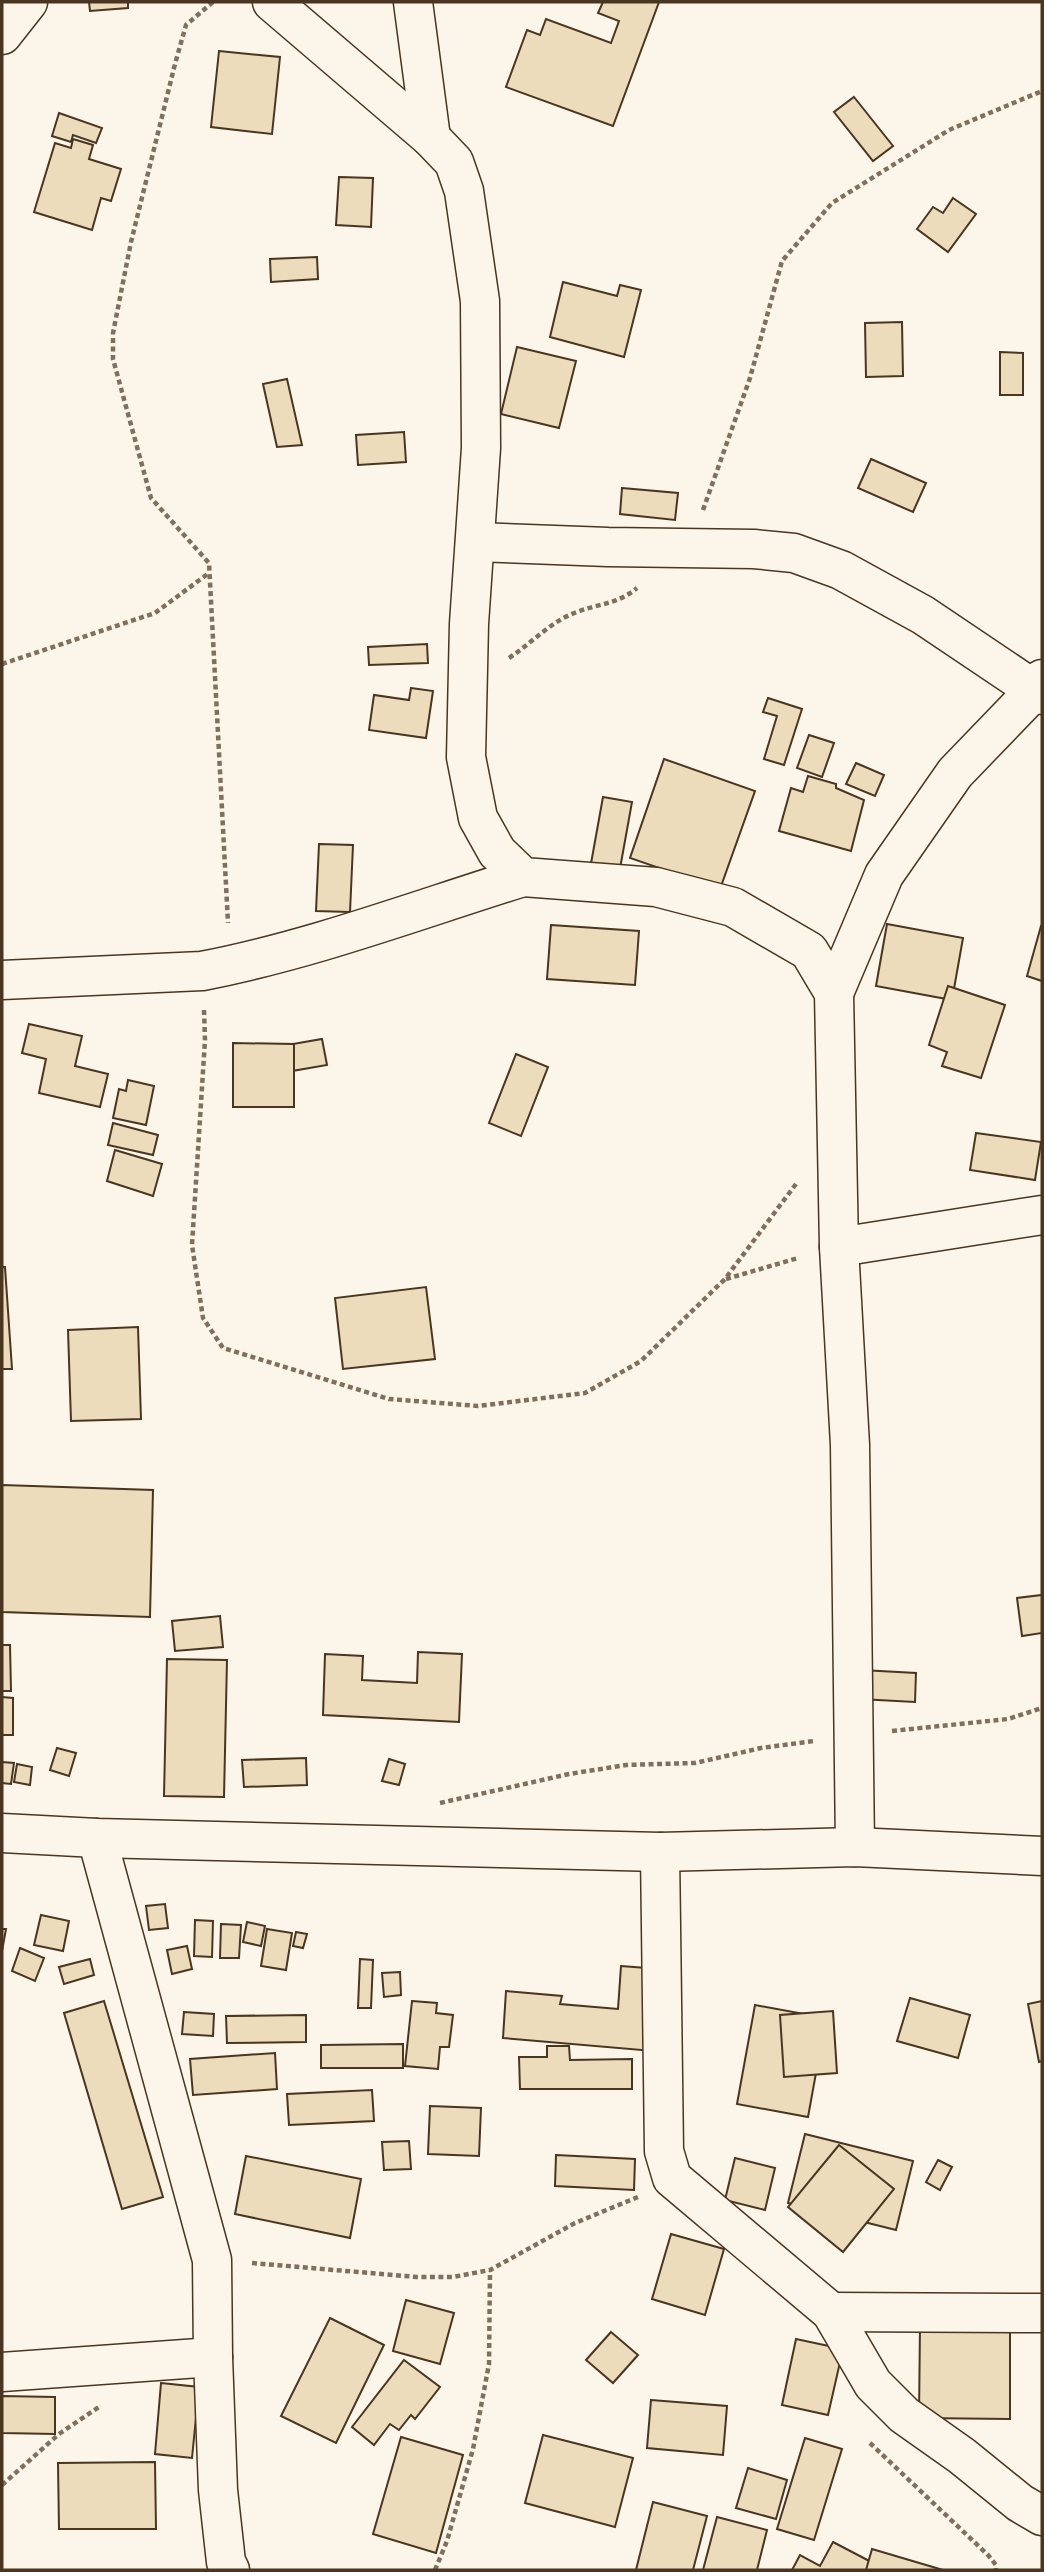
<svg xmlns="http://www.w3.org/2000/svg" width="1044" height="2572" viewBox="0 0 1044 2572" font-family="'Asap Condensed',sans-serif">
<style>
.building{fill:#ecdcbc;stroke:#4a3520;stroke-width:2}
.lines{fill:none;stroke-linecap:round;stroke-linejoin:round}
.street-casing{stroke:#4a3520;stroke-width:41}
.primary-casing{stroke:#4a3520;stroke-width:41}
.path{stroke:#7f6f5c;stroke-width:4.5;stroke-dasharray:5 3.5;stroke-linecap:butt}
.street{stroke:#fbf6e9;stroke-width:38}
.primary{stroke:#fbf6e9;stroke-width:38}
</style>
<rect width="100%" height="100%" fill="#fbf6e9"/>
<g class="building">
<path d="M89,2H128V8L90,11Z"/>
<path d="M603,2H659L613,126L506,87L527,30L540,35L546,19L611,43L619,21L598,13Z"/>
<path d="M219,51L280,57L272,134L211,127Z"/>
<path d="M854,97L893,146L873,161L834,112Z"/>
<path d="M59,113L102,128L96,143L73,135L71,142L52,136Z"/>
<path d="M73,139L93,145L89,159L121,169L111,201L101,198L92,230L34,212L55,143L71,148Z"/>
<path d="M339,177L373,178L371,227L336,225Z"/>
<path d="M953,198L976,214L948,252L917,229L933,207L943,213Z"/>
<path d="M317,257L318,279L271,282L270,259Z"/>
<path d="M563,282L617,296L620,285L641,290L624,357L550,337Z"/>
<path d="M902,322L903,376L866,377L865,323Z"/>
<path d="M517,347L576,361L559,428L501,414Z"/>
<path d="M1000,352L1023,353V395H1000Z"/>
<path d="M287,379L302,445L277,447L263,384Z"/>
<path d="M404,432L406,462L358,465L356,435Z"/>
<path d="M871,459L926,483L913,512L858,488Z"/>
<path d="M622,488L678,493L675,520L620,514Z"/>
<path d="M427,644L428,663L369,665L368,647Z"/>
<path d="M411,688L433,691L426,738L369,730L374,695L409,700Z"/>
<path d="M768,698L802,709L784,765L764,759L777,716L763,712Z"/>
<path d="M809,735L834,743L822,777L797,768Z"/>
<path d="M664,759L755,791L720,889L630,858Z"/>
<path d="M856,763L884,775L875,796L846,784Z"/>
<path d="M808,776L836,784V788L864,800L851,851L779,831L791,788L803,792Z"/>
<path d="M603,797L632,802L619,874L590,869Z"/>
<path d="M319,844L353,845L350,912L316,911Z"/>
<path d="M887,924L963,938L952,1000L876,986Z"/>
<path d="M551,925L639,931L635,985L547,979Z"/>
<path d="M1041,926H1042V981L1027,976Z"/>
<path d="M948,986L1005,1005L981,1078L942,1066L947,1052L929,1045Z"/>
<path d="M29,1024L82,1036L75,1066L108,1074L100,1107L39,1093L46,1059L22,1053Z"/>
<path d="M322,1039L327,1065L292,1071L287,1045Z"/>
<path d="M233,1043L294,1044V1107H233Z"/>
<path d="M516,1054L548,1067L521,1136L489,1123Z"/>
<path d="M128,1080L154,1086L146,1125L113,1118L119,1089L126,1091Z"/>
<path d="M113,1123L158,1135L153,1155L108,1145Z"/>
<path d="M976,1133L1041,1142L1035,1180L970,1170Z"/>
<path d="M115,1150L162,1164L153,1196L107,1181Z"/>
<path d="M2,1267H5L12,1369H2Z"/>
<path d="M426,1287L435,1359L343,1369L335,1298Z"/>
<path d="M138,1327L141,1419L71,1421L68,1330Z"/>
<path d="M2,1485L153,1490L150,1617L2,1612Z"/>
<path d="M1042,1595V1633L1022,1636L1017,1598Z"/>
<path d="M220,1616L223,1647L175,1651L172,1621Z"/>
<path d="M2,1645H10L11,1691H2Z"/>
<path d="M418,1652L462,1654L459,1722L323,1715L325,1654L363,1656L362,1680L417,1683Z"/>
<path d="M167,1659L227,1660L224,1797L164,1796Z"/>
<path d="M861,1670L916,1673L915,1702L859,1699Z"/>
<path d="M2,1697L13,1698V1735H2Z"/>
<path d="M57,1748L76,1753L69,1776L50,1770Z"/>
<path d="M306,1758L307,1785L244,1787L242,1760Z"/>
<path d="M389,1759L405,1764L399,1785L382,1781Z"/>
<path d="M2,1762L14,1763L11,1784L2,1783Z"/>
<path d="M17,1764L32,1767L30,1785L14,1782Z"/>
<path d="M165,1904L168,1928L149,1930L146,1906Z"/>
<path d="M41,1915L69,1921L63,1951L34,1945Z"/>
<path d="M195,1920L213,1921L212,1957L194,1956Z"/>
<path d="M247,1922L265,1926L261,1946L243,1942Z"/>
<path d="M221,1924L241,1925L239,1958H220Z"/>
<path d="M2,1929H6L2,1951Z"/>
<path d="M267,1929L292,1933L286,1970L261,1966Z"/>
<path d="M296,1932L307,1934L303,1948L293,1946Z"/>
<path d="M187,1946L192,1969L172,1974L167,1950Z"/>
<path d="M20,1948L44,1958L35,1981L12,1971Z"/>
<path d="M90,1959L94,1975L64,1984L59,1967Z"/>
<path d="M360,1959L373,1960L371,2008H358Z"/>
<path d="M621,1966L659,1969L653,2051L503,2038L506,1991L562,1996L560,2004L618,2009Z"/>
<path d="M400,1972L401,1995L384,1997L382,1973Z"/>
<path d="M910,1998L970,2015L958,2058L897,2041Z"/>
<path d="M104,2001L163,2197L122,2209L64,2013Z"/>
<path d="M412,2001L437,2003L436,2013L453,2015L449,2047H440L438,2069L405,2066Z"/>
<path d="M1042,2001V2061L1039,2062L1028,2004Z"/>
<path d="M755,2005L826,2018L808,2117L737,2104Z"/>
<path d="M833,2011L837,2073L784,2077L780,2015Z"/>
<path d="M184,2012L214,2014L213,2036L182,2034Z"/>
<path d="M306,2015V2042L227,2043L226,2016Z"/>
<path d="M403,2044V2068H321V2045Z"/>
<path d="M547,2046H569L570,2060L632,2059V2089H520L519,2057H547Z"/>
<path d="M275,2053L277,2089L193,2095L190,2059Z"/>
<path d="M372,2090L374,2121L289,2125L287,2094Z"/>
<path d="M430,2106L481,2108L479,2156L428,2154Z"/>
<path d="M805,2134L913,2161L896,2230L788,2203Z"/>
<path d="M409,2141L411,2169L384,2170L382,2142Z"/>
<path d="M839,2145L894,2189L843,2252L788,2207Z"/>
<path d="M556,2155L635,2159L634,2190L555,2186Z"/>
<path d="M246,2156L361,2179L350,2238L235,2214Z"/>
<path d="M735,2158L775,2168L765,2210L725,2200Z"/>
<path d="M938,2160L952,2167L940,2190L926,2182Z"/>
<path d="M671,2234L724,2249L705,2315L652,2299Z"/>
<path d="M406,2300L454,2313L440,2364L393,2351Z"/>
<path d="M330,2318L384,2345L336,2443L281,2416Z"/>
<path d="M920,2325L1010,2326V2419L919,2418Z"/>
<path d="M611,2332L638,2355L613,2383L586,2360Z"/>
<path d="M796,2339L843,2349L828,2415L782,2405Z"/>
<path d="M404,2360L440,2387L415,2419L411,2415L399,2430L390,2424L374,2445L352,2427Z"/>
<path d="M161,2383L199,2387L192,2458L155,2454Z"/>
<path d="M2,2396L55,2397V2434L2,2433Z"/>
<path d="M651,2400L727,2406L723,2455L647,2448Z"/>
<path d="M543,2435L633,2458L615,2527L525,2503Z"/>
<path d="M401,2437L463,2455L436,2553L373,2534Z"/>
<path d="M805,2438L842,2449L814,2540L777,2529Z"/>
<path d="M155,2462L156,2529H59L58,2463Z"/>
<path d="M748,2468L787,2480L776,2519L736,2508Z"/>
<path d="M653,2502L707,2516L693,2570H636Z"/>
<path d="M717,2517L767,2530L757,2570H703Z"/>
<path d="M833,2542L877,2565L874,2570H792L800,2555L820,2566Z"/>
<path d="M872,2549L943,2570H866Z"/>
</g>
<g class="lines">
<defs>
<g id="street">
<path d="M272,2L431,138L454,162L464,191L480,301L481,448L469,624L466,757L478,818L497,852L523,877L656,887L733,907L809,951L834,993L839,1247L850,1445L855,1847"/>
<path d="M413,2L431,138"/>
<path d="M2,35L28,2"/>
<path d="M475,542L608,547L754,549L794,553L841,570L923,615L1042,695"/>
<path d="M2,980L202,971C311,950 417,910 523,877"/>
<path d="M834,993L884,875L955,773L1035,690L1042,679"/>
<path d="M839,1247L1042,1215"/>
<path d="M97,1838L212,2260L213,2357L218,2490L226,2562L230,2570"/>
<path d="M660,1852L664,2151L672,2178L831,2312L873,2384L904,2415L962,2456L1020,2503L1042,2516"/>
<path d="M831,2312L1042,2313"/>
<path d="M2,2372L213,2357"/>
</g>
<path id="primary" d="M2,1833L97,1838L660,1852L855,1847L1042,1856"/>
</defs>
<use href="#street" class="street-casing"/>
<use href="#primary" class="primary-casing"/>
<g class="path">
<path d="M213,2L186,25L175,64L131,242L113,333V359L151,498L209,563L228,923"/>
<path d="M703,510L750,378L782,261L832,203L949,130L1042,91"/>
<path d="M509,658C532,643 551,621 577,612C600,603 616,605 637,588"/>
<path d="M2,664L155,613L209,573"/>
<path d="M204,1010L205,1040L192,1245L203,1318L223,1348L389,1399L478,1406L585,1393L641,1361L725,1279L796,1184"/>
<path d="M726,1279L798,1258"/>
<path d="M892,1731L1008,1719L1042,1708"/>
<path d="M440,1803L569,1774L626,1765L695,1763L761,1748L814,1741"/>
<path d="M252,2263L417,2277H453L490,2270L575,2223L638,2197"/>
<path d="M870,2443L988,2555L996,2565V2570"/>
<path d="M2,2485L59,2434L99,2407"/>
<path d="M435,2570L447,2541L473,2449L489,2364L490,2271"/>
</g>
<use href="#street" class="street"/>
<use href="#primary" class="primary"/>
</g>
<rect width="1044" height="2572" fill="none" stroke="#4a3520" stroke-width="7"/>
</svg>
